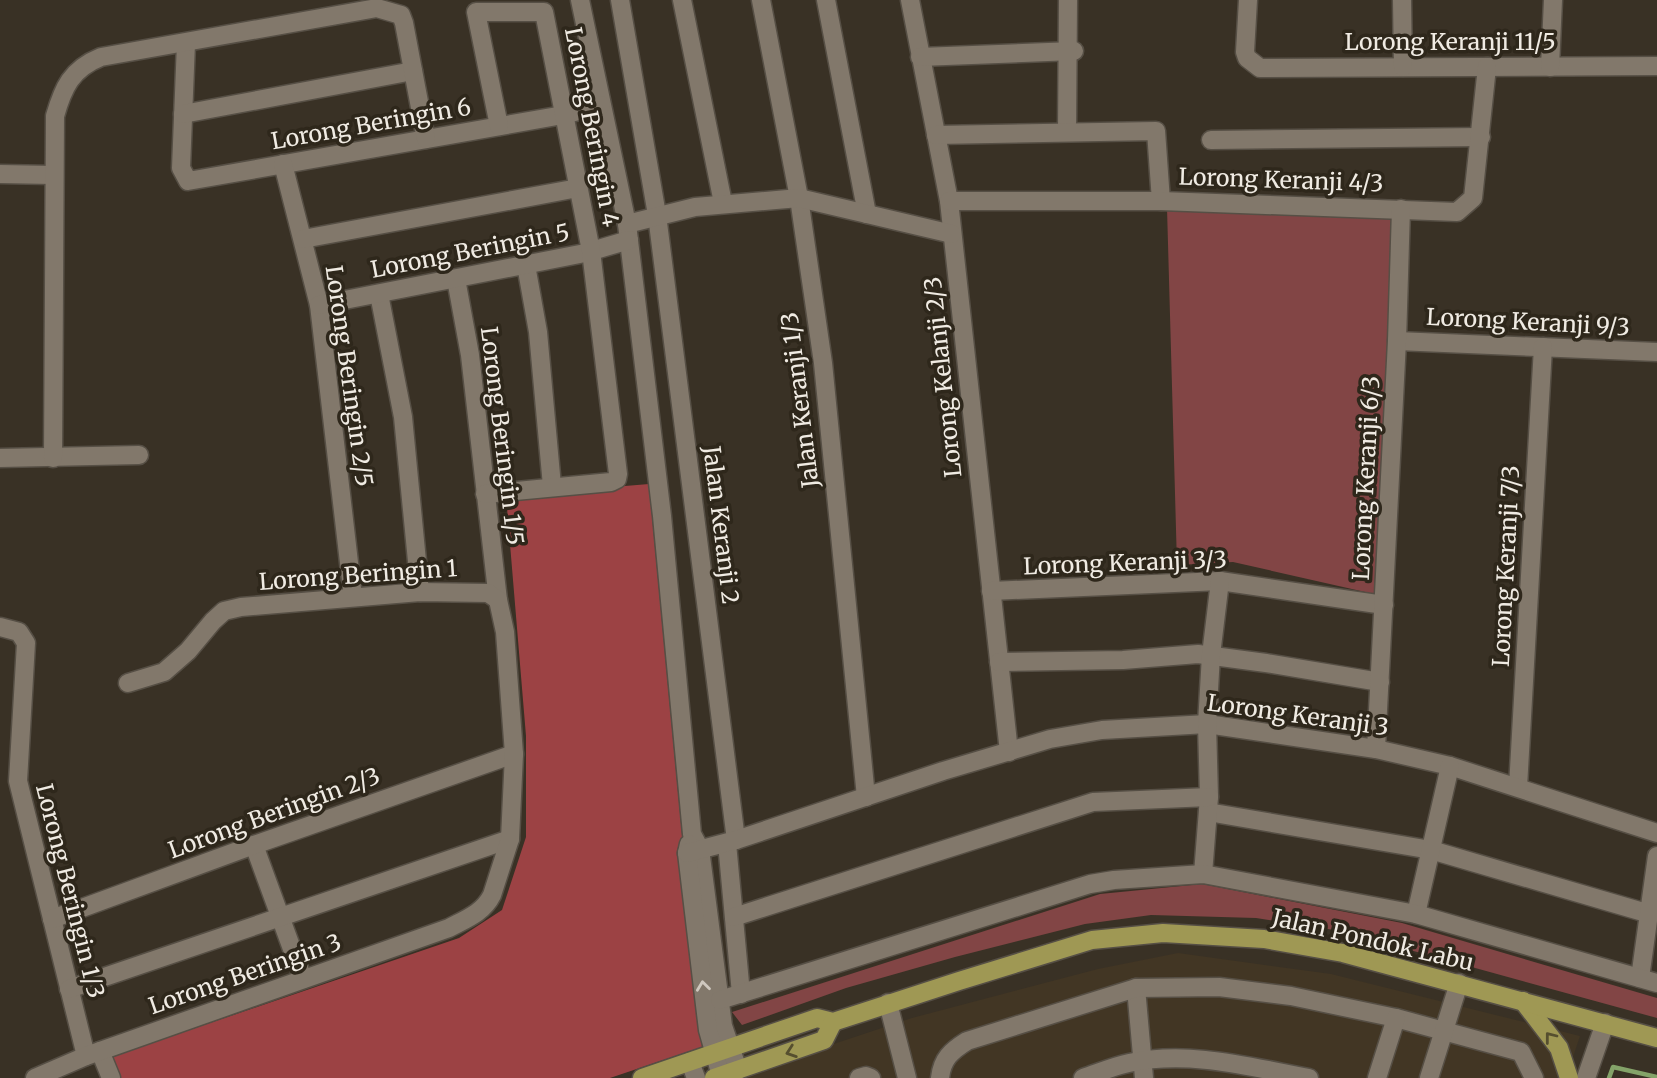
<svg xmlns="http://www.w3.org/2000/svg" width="1657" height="1078" viewBox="0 0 1657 1078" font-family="Merriweather,serif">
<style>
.built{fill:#423624}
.green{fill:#824545}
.forest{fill:#9c4244}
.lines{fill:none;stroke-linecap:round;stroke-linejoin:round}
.stream{stroke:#84a369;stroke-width:4.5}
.minor-casing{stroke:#564f45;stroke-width:21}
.major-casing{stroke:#564f45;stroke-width:21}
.minor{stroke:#82786b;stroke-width:18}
.major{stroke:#9f9854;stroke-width:18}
.oneway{stroke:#cfc8bf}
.oneway2{stroke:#564f2f}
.labels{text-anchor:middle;stroke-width:7;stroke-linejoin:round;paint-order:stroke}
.street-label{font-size:23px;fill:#f0ebe3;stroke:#2e271b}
</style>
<rect width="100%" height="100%" fill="#393125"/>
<path class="built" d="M1178,953L1331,974L1580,1036L1566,1078H731L912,1018L1098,969Z"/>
<g class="green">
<path d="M1167,208L1394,212L1374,594L1233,562L1177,565Z"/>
<path d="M1202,884L1402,923L1657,998V1018L1341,931L1256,918L1151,915L1085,924L955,957L846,988L742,1025L732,1012L1100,894Z"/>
</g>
<path class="forest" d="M649,484L702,1047L610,1078H120L110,1057L459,938L502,910L526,837V736L506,496Z"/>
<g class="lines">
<path class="stream" d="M1609,1078L1613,1067L1657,1077"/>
<defs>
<g id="minor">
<path d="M580,0L627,224L662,516L692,834L700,849L723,1026L738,1070"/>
<path d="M620,0L657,215L736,840"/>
<path d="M682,0L723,203"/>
<path d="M761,0L799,198L823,363L866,797"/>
<path d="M826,0L867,214"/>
<path d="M910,0L949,201L1009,752"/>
<path d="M1248,0L1245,52L1247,58L1260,68L1657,66"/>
<path d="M1402,0L1403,67"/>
<path d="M186,43L181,168L188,181L563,115L601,105"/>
<path d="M920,57L1074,51"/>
<path d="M1550,67L1553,0"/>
<path d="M183,114L413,71"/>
<path d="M1067,132L1068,0"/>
<path d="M936,135L1156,131L1161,201"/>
<path d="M1211,140L1481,137"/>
<path d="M283,164L319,305L353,597"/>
<path d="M0,174L53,175"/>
<path d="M949,201H1161L1457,212L1473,198L1487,67"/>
<path d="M627,224L695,207L799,198L952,234"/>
<path d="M303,239L578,188"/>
<path d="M526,265L538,332L552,486"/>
<path d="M456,279L470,355L498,600"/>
<path d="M379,294L403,417L420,592"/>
<path d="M319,305L585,253L629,240"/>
<path d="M1397,341L1657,352"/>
<path d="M0,458L139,455"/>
<path d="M53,458L55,116C63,88 71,69 101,57L377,8L401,15L404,23L426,139"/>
<path d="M485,494L611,482L617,479L618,474L591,251L544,12H476L499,126"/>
<path d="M991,591L1220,581L1384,605"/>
<path d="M0,627L19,632L26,643L18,781L86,1056"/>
<path d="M999,662L1123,660L1198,654L1266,663L1380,682"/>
<path d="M1376,749L1397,341L1401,209"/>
<path d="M1518,787L1543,347"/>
<path d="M1208,812L1431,850L1650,914"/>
<path d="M727,843L741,994"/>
<path d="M689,844L687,853L708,1030L721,1076"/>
<path d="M254,845L303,979"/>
<path d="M687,853L736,840L943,771L1050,739L1102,730L1207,724L1376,749L1450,766L1657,833"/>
<path d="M1203,874L1209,797L1207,724L1211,655L1220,581"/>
<path d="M1416,914L1450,766"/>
<path d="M734,917L1093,802L1209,797"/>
<path d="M52,919L254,845L514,754"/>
<path d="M1640,978L1657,856"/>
<path d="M1136,988L1144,1078"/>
<path d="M69,989L510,839"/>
<path d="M720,1000L1090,884L1114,880L1203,874L1416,914L1657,983"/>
<path d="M888,1003L907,1078"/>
<path d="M100,1051L111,1078"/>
<path d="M690,1062L696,1078"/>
<path d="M35,1078L86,1056L449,928C466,919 483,913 492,895L510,839L514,754L505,632L498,600L488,593L420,592L241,607L224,611L213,621L188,651L164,672L128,683"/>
<path d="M859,1078L866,1076L871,1078"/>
<path d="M940,1078C942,1059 951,1051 967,1041L1136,988L1219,987L1291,996L1396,1018L1521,1052L1534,1078"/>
<path d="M1083,1078C1098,1073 1114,1066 1129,1063C1189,1050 1250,1067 1309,1078"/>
<path d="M1377,1078L1396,1018"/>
<path d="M1429,1078L1459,983"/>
<path d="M1586,1078L1605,1023"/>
</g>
<g id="major">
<path d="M1523,1001L1559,1048L1569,1078"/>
<path d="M642,1078L817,1018L833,1022L959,981L1092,940L1163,933L1264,939L1343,953L1657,1038"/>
<path d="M714,1078L824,1040L833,1022"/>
</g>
</defs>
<use href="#minor" class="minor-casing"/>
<use href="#major" class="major-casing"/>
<use href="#minor" class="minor"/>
<use href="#major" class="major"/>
</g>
<defs><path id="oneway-chevron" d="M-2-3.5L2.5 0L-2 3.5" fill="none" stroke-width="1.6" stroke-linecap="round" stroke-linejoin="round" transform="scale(1.75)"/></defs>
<use class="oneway" href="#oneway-chevron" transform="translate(703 986) rotate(-97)"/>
<g class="oneway2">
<use href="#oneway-chevron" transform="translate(1550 1037) rotate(-128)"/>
<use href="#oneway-chevron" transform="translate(791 1052) rotate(161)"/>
</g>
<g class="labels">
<g class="street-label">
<text x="1450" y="50">Lorong Keranji 11/5</text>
<text transform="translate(371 124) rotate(-10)" y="8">Lorong Beringin 6</text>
<text transform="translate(592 127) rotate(79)" y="8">Lorong Beringin 4</text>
<text transform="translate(1281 180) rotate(2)" y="8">Lorong Keranji 4/3</text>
<text transform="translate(470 251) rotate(-11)" y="8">Lorong Beringin 5</text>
<text transform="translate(1528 322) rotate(3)" y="8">Lorong Keranji 9/3</text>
<text transform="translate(349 376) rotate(82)" y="8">Lorong Beringin 2/5</text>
<text transform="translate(943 377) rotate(-96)" y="8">Lorong Kelanji 2/3</text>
<text transform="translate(800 400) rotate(-97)" y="8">Jalan Keranji 1/3</text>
<text transform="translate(502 436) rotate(83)" y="8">Lorong Beringin 1/5</text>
<text transform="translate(1366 478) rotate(-87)" y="8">Lorong Keranji 6/3</text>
<text transform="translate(721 525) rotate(83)" y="8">Jalan Keranji 2</text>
<text transform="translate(1125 563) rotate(-2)" y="8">Lorong Keranji 3/3</text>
<text transform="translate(1506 566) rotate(-87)" y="8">Lorong Keranji 7/3</text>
<text transform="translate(358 575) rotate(-4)" y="8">Lorong Beringin 1</text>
<text transform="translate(1298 715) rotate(8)" y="8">Lorong Keranji 3</text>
<text transform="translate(274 813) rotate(-20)" y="8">Lorong Beringin 2/3</text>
<text transform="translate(70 891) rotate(76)" y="8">Lorong Beringin 1/3</text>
<text transform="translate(1373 940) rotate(13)" y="8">Jalan Pondok Labu</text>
<text transform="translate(245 974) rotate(-19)" y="8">Lorong Beringin 3</text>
</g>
</g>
</svg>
